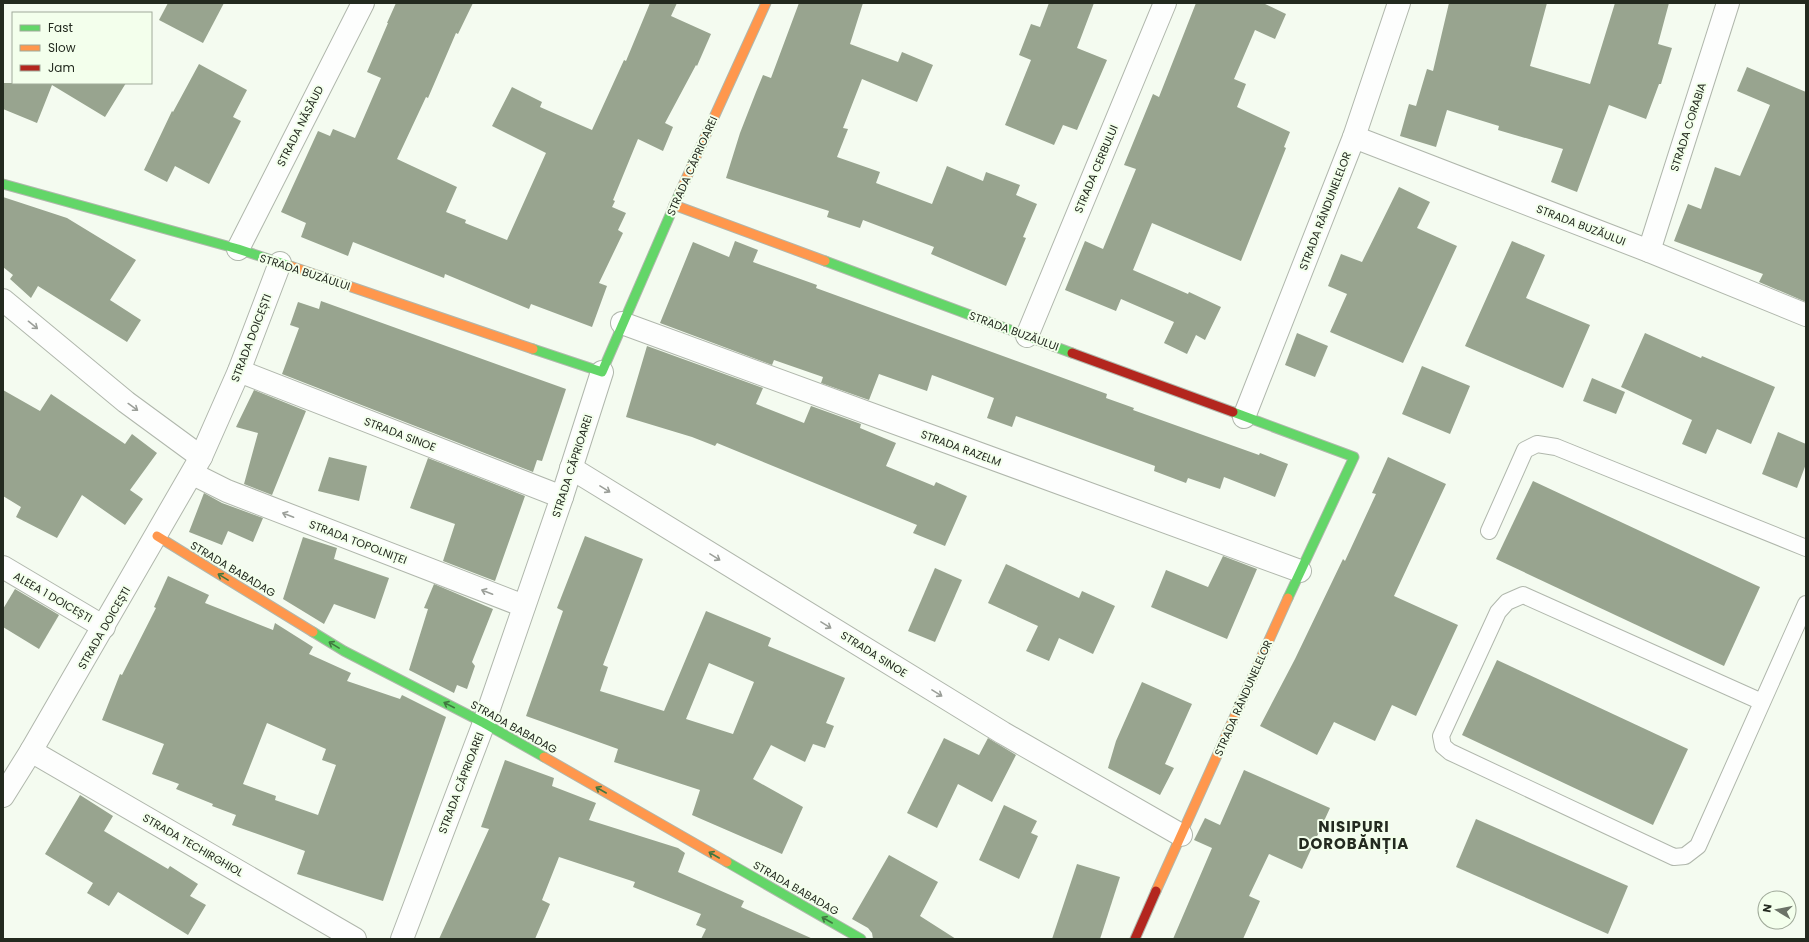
<svg xmlns="http://www.w3.org/2000/svg" width="1809" height="942" viewBox="0 0 1809 942" font-family="Poppins,sans-serif">
<style>
.building{fill:#98a48f;fill-rule:evenodd}
.lines{fill:none;stroke-linecap:round;stroke-linejoin:round}
.lane-casing{stroke:#b0b7ac;stroke-width:18}
.street-casing{stroke:#b0b7ac;stroke-width:24}
.fast-casing{stroke:#b0b7ac;stroke-width:11}
.slow-casing{stroke:#b0b7ac;stroke-width:11}
.jam-casing{stroke:#b0b7ac;stroke-width:11}
.lane{stroke:#fdfefd;stroke-width:16}
.street{stroke:#fdfefd;stroke-width:22}
.fast{stroke:#63d668;stroke-width:9}
.slow{stroke:#ff974d;stroke-width:9}
.jam{stroke:#b3261e;stroke-width:9}
.oneway{stroke:#9b9f99}
.oneway2{stroke:#407740}
.labels{text-anchor:middle;stroke-width:4;stroke-linejoin:round;paint-order:stroke}
.street-label{font-size:11px;fill:#232a1f;stroke:#f3ffec}
.district-label{font-size:15px;font-weight:bold;letter-spacing:1px;fill:#232a1f;stroke:#f3ffec}
</style>
<rect width="100%" height="100%" fill="#f4fbf0"/>
<g class="building">
<path d="M168,3H224L203,43L159,20Z"/>
<path d="M396,3H473L458,34L456,33L428,98L426,97L397,159L457,187L446,212L466,220L465,223L507,240L546,153L492,126L512,87L542,102L540,107L592,130L624,60L626,61L650,3H677L671,16L711,34L697,66L696,65L665,123L673,127L663,151L638,139L613,200L615,201L612,207L626,213L618,230L623,233L599,283L607,286L592,327L531,304L529,309L445,274L444,278L353,242L348,256L301,237L306,223L281,212L318,131L330,136L333,129L355,138L381,78L367,72L388,23H387Z"/>
<path d="M799,3H863L850,44L898,62L902,52L933,65L917,102L862,79L843,128L848,129L837,157L880,172L876,183L932,204L947,166L983,181L986,172L1020,185L1016,195L1037,204L1023,237L1026,238L1006,286L931,254L934,247L863,220L860,228L827,217L829,211L726,178L740,133L756,92L763,75L771,78Z"/>
<path d="M1049,3H1094L1077,48L1107,60L1077,130L1063,125L1054,145L1005,125L1031,60L1019,55L1031,24L1040,27Z"/>
<path d="M1196,3H1263L1286,14L1275,39L1255,30L1234,79L1246,84L1237,107L1290,132L1284,147L1286,148L1241,261L1152,223L1133,270L1188,294L1189,292L1221,307L1205,340L1196,335L1187,354L1164,343L1174,322L1121,299L1116,311L1065,290L1085,241L1103,249L1136,169L1124,165L1153,94L1159,97Z"/>
<path d="M1449,3H1547L1530,66L1590,84L1615,3H1669L1658,44L1672,48L1661,84H1659L1646,119L1609,105L1577,192L1551,182L1563,149L1498,130L1499,126L1447,110L1436,147L1400,136L1409,104L1416,106L1427,69L1433,71Z"/>
<path d="M199,64L247,90L233,117L241,121L209,184L175,166L167,182L144,170L172,111L173,112Z"/>
<path d="M1747,67L1806,92V302L1759,282L1763,274L1674,241L1688,204L1701,209L1715,167L1740,176L1770,105L1737,91Z"/>
<path d="M3,83H126L105,117L52,85L37,123L3,109Z"/>
<path d="M1399,187L1430,202L1417,228L1457,246L1403,363L1330,332L1347,294L1328,286L1341,254L1362,262Z"/>
<path d="M3,197L67,218L136,260L110,300L141,320L127,342L38,286L31,298L10,279L13,275L3,267Z"/>
<path d="M735,241L758,250L753,262L817,285L816,288L1107,394L1106,398L1134,408L1133,410L1259,455L1260,453L1288,464L1275,497L1224,477L1220,489L1188,478L1186,483L1154,471L1155,466L1016,416L1012,427L987,418L994,398L932,375L927,391L879,374L869,400L821,383L823,377L774,360L772,365L660,323L693,242L729,257Z"/>
<path d="M1512,241L1545,255L1526,298L1590,325L1563,388L1465,346Z"/>
<path d="M321,301L566,389L542,461L537,460L533,472L282,374L299,328L290,325L298,302L319,309Z"/>
<path d="M1297,333L1328,346L1315,377L1285,365Z"/>
<path d="M1645,333L1701,358L1702,356L1775,387L1751,444L1717,429L1706,454L1682,444L1692,420L1621,387Z"/>
<path d="M647,346L763,388L756,404L804,423L811,406L861,424L860,428L896,443L886,466L934,486L936,482L967,496L945,546L913,533L917,525L717,443L715,446L692,437L626,417Z"/>
<path d="M1422,366L1470,386L1450,434L1402,414Z"/>
<path d="M1592,378L1625,392L1616,414L1583,401Z"/>
<path d="M3,390L40,411L51,394L125,444L132,434L157,453L130,490L143,499L125,525L82,495L57,538L16,517L21,507L3,496Z"/>
<path d="M254,390L306,411L272,495L244,484L258,433L236,427Z"/>
<path d="M1778,432L1806,444V464L1797,488L1762,474Z"/>
<path d="M329,457L367,466L359,501L318,491Z"/>
<path d="M1388,457L1446,484L1394,596L1458,625L1416,716L1392,705L1375,741L1334,722L1317,755L1260,726L1295,659L1343,559L1345,561L1376,494L1372,493Z"/>
<path d="M428,458L525,496L495,581L443,561L455,524L410,508Z"/>
<path d="M1533,481L1760,587L1724,666L1496,559Z"/>
<path d="M204,493L222,503L263,518L253,542L228,531L222,545L189,532Z"/>
<path d="M585,536L643,559L603,665L608,667L600,691L664,711L706,611L771,638L768,646L845,678L826,723L834,726L825,748L813,744L805,762L771,745L753,779L803,807L782,854L692,815L700,790L614,762L618,749L526,716L563,611L557,608ZM709,663L754,682L733,734L686,719Z"/>
<path d="M303,537L337,548L334,559L389,578L375,619L334,604L324,624L283,599Z"/>
<path d="M1223,556L1257,569L1227,639L1151,607L1166,570L1208,587Z"/>
<path d="M1006,564L1079,598L1082,591L1115,606L1093,654L1059,638L1049,661L1026,651L1038,626L988,603Z"/>
<path d="M935,568L962,580L935,642L908,631Z"/>
<path d="M168,576L209,595L205,603L273,630L275,623L313,647L309,654L351,673L347,681L400,699L402,695L446,717L383,901L297,874L305,851L232,825L236,815L212,806L213,804L176,789L179,784L152,774L164,744L102,720L120,674L122,675L156,608L154,607ZM267,723L326,749L322,760L336,765L318,815L275,800L276,796L243,784Z"/>
<path d="M434,584L493,609L472,662L475,666L467,689L457,685L454,693L409,670L428,609L424,608Z"/>
<path d="M15,589L59,615L39,649L3,627V609Z"/>
<path d="M1497,660L1688,749L1653,825L1462,735Z"/>
<path d="M1142,682L1192,704L1165,764L1174,768L1160,795L1108,768L1116,741Z"/>
<path d="M944,738L979,755L988,738L1016,755L992,802L958,784L937,828L907,813Z"/>
<path d="M505,760L554,778L552,786L596,803L589,820L678,848L685,853L678,872L744,901L741,907L813,939H701L706,929L696,925L701,914L633,887L635,882L559,857L542,900L550,904L535,939H439L489,829L481,827Z"/>
<path d="M1244,770L1330,808L1302,869L1269,854L1249,896L1260,901L1243,939H1173L1212,848L1194,840L1205,818L1220,825Z"/>
<path d="M80,795L113,816L104,831L168,869L170,866L198,884L190,896L206,905L188,935L118,892L109,906L87,893L93,883L45,854Z"/>
<path d="M1004,805L1037,821L1031,833L1038,836L1019,879L979,860Z"/>
<path d="M1476,819L1628,886L1608,934L1456,867Z"/>
<path d="M889,855L938,882L920,916L956,939H873L872,933L868,928L852,919Z"/>
<path d="M1077,864L1120,877L1100,939H1052Z"/>
</g>
<g class="lines">
<defs>
<g id="lane">
<path d="M1489,531L1525,450L1537,444L1556,447L1806,548"/>
<path d="M1762,702L1523,595L1507,602L1498,612L1441,736L1443,746L1450,752L1674,857L1685,856L1698,846L1806,604"/>
</g>
<g id="street">
<path d="M1354,137L1649,251L1806,315"/>
<path d="M238,249L363,3"/>
<path d="M1649,251L1728,3"/>
<path d="M3,300L126,402L201,457"/>
<path d="M622,323L1300,571"/>
<path d="M1027,336L1165,3"/>
<path d="M239,371L562,497"/>
<path d="M1244,417L1354,137L1399,3"/>
<path d="M571,468L1003,733L1181,835"/>
<path d="M193,474L227,491L524,606"/>
<path d="M3,567L104,627"/>
<path d="M31,751L355,939"/>
<path d="M3,796L31,751L201,457L239,371L280,263"/>
<path d="M402,939L484,723L562,497L602,372"/>
</g>
<g id="fast">
<path d="M3,184L238,249L290,266"/>
<path d="M825,261L1072,353"/>
<path d="M533,349L602,372L680,192"/>
<path d="M1233,412L1354,457L1288,598"/>
<path d="M313,632L344,651L484,723L544,757"/>
<path d="M727,862L861,939"/>
</g>
<g id="slow">
<path d="M680,192L766,3"/>
<path d="M674,205L825,261"/>
<path d="M290,266L533,349"/>
<path d="M157,536L313,632"/>
<path d="M544,757L727,862"/>
<path d="M1156,891L1288,598"/>
</g>
<g id="jam">
<path d="M1072,353L1233,412"/>
<path d="M1135,939L1156,891"/>
</g>
</defs>
<use href="#lane" class="lane-casing"/>
<use href="#street" class="street-casing"/>
<use href="#fast" class="fast-casing"/>
<use href="#slow" class="slow-casing"/>
<use href="#jam" class="jam-casing"/>
<use href="#lane" class="lane"/>
<use href="#street" class="street"/>
<use href="#fast" class="fast"/>
<use href="#slow" class="slow"/>
<use href="#jam" class="jam"/>
</g>
<defs><path id="oneway-shaft" d="M-6 0H5M1.5-3L5.5 0L1.5 3" fill="none" stroke-width="1.6" stroke-linecap="round" stroke-linejoin="round"/></defs>
<g class="oneway">
<use href="#oneway-shaft" transform="translate(33 325) rotate(39)"/>
<use href="#oneway-shaft" transform="translate(133 407) rotate(36)"/>
<use href="#oneway-shaft" transform="translate(605 489) rotate(32)"/>
<use href="#oneway-shaft" transform="translate(288 515) rotate(-159)"/>
<use href="#oneway-shaft" transform="translate(715 557) rotate(32)"/>
<use href="#oneway-shaft" transform="translate(487 592) rotate(-159)"/>
<use href="#oneway-shaft" transform="translate(826 625) rotate(32)"/>
<use href="#oneway-shaft" transform="translate(937 693) rotate(32)"/>
</g>
<g class="oneway2">
<use href="#oneway-shaft" transform="translate(223 577) rotate(-149)"/>
<use href="#oneway-shaft" transform="translate(334 645) rotate(-149)"/>
<use href="#oneway-shaft" transform="translate(449 705) rotate(-153)"/>
<use href="#oneway-shaft" transform="translate(601 790) rotate(-150)"/>
<use href="#oneway-shaft" transform="translate(714 855) rotate(-150)"/>
<use href="#oneway-shaft" transform="translate(827 920) rotate(-150)"/>
</g>
<g class="labels">
<g class="street-label">
<text transform="translate(300 126) rotate(-63)" y="4">STRADA NĂSĂUD</text>
<text transform="translate(1688 127) rotate(-72)" y="4">STRADA CORABIA</text>
<text transform="translate(692 166) rotate(-66)" y="4">STRADA CĂPRIOAREI</text>
<text transform="translate(1096 169) rotate(-67)" y="4">STRADA CERBULUI</text>
<text transform="translate(1325 211) rotate(-69)" y="4">STRADA RÂNDUNELELOR</text>
<text transform="translate(1581 225) rotate(21)" y="4">STRADA BUZĂULUI</text>
<text transform="translate(305 272) rotate(18)" y="4">STRADA BUZĂULUI</text>
<text transform="translate(1014 331) rotate(20)" y="4">STRADA BUZĂULUI</text>
<text transform="translate(251 338) rotate(-69)" y="4">STRADA DOICEȘTI</text>
<text transform="translate(400 434) rotate(21)" y="4">STRADA SINOE</text>
<text transform="translate(961 448) rotate(20)" y="4">STRADA RAZELM</text>
<text transform="translate(572 466) rotate(-72)" y="4">STRADA CĂPRIOAREI</text>
<text transform="translate(358 542) rotate(21)" y="4">STRADA TOPOLNIȚEI</text>
<text transform="translate(233 569) rotate(31)" y="4">STRADA BABADAG</text>
<text transform="translate(53 597) rotate(30)" y="4">ALEEA 1 DOICEȘTI</text>
<text transform="translate(104 628) rotate(-60)" y="4">STRADA DOICEȘTI</text>
<text transform="translate(874 654) rotate(32)" y="4">STRADA SINOE</text>
<text transform="translate(1243 698) rotate(-66)" y="4">STRADA RÂNDUNELELOR</text>
<text transform="translate(514 727) rotate(29)" y="4">STRADA BABADAG</text>
<text transform="translate(461 783) rotate(-69)" y="4">STRADA CĂPRIOAREI</text>
<text transform="translate(193 845) rotate(30)" y="4">STRADA TECHIRGHIOL</text>
<text transform="translate(796 888) rotate(30)" y="4">STRADA BABADAG</text>
</g>
<g class="district-label">
<text x="1354" y="832">NISIPURI<tspan x="1354" dy="17">DOROBĂNȚIA</tspan></text>
</g>
</g>
<rect width="1809" height="942" fill="none" stroke="#232a1f" stroke-width="8"/>
<rect x="12" y="12" width="140" height="72" fill="#f3ffec" stroke="#a0aa9a"/>
<rect x="20" y="25" width="20" height="6" fill="#63d668" stroke="#a0aa9a"/>
<text x="48" y="32" font-size="12" fill="#232a1f">Fast</text>
<rect x="20" y="45" width="20" height="6" fill="#ff974d" stroke="#a0aa9a"/>
<text x="48" y="52" font-size="12" fill="#232a1f">Slow</text>
<rect x="20" y="65" width="20" height="6" fill="#b3261e" stroke="#a0aa9a"/>
<text x="48" y="72" font-size="12" fill="#232a1f">Jam</text>
<g transform="translate(1777 910) rotate(280)"><circle r="19" fill="#f3ffec" stroke="#a0aa9a"/>
<path d="M0-3L7 15L0 10L-7 15Z" fill="#6c7368"/>
<text y="-6" font-size="11" font-weight="bold" text-anchor="middle" fill="#232a1f">N</text>
</g>
</svg>
